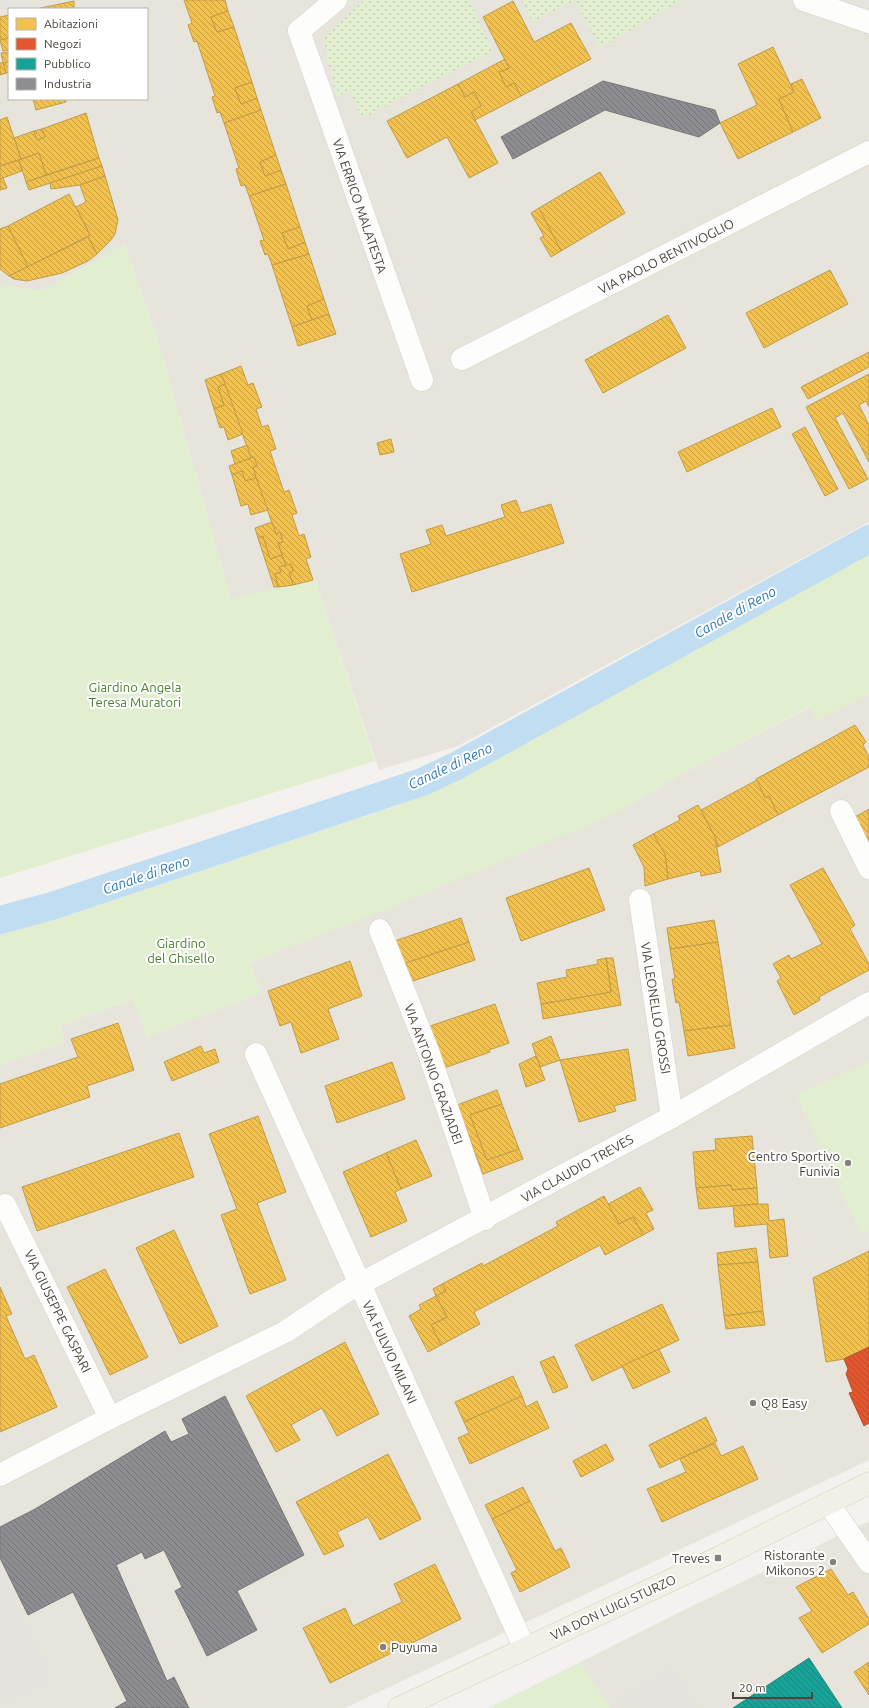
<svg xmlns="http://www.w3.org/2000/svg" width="869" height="1708" viewBox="0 0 869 1708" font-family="Ubuntu,sans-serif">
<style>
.residential{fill:#e7e4dc;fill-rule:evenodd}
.park{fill:#e1eecf}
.garden{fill:url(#garden-dots)}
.parking{fill:#e6e3df}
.homes{fill:url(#homes-back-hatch);stroke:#c09c48}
.shops{fill:url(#shops-back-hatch);stroke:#b65131}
.public{fill:url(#public-back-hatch);stroke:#27867c}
.industry{fill:url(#industry-back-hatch);stroke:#797777}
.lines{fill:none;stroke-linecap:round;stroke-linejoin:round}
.canal{stroke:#c0ddf1;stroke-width:28}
.minor-casing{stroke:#d2d0cb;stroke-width:23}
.primary-casing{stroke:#d6cebb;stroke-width:23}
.minor{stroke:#fdfdfc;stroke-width:22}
.primary{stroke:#f2efe6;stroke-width:22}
.poi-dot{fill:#868178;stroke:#fff;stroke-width:1.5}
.labels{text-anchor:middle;stroke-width:4;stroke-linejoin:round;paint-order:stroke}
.street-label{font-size:13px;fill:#4b4439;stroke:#fff}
.park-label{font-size:13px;fill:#4a7f2a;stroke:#fff}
.poi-label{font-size:13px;fill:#4b4439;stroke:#fff;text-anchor:end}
.water-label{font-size:14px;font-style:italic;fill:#2e7ab2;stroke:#fff}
</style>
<defs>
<pattern id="garden-dots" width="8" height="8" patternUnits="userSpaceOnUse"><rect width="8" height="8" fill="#e1eecf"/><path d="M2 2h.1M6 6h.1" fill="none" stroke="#c3cdb2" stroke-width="1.8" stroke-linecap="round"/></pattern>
<pattern id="homes-back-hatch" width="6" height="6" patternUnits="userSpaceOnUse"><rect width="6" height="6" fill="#f2c14e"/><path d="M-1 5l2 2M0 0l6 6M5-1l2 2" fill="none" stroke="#c69e42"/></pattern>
<pattern id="shops-back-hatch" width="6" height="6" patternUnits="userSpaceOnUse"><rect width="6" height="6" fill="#e4572e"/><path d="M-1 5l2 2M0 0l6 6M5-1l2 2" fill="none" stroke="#bb4a28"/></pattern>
<pattern id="public-back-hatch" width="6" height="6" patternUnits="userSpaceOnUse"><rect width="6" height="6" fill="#17a398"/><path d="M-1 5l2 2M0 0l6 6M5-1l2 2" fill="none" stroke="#17867d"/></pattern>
<pattern id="industry-back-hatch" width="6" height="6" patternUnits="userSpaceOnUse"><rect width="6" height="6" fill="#8d8d92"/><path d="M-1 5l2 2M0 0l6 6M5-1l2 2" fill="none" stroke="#757578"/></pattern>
</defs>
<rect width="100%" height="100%" fill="#f4f2ee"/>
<g class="residential">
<path d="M0,0H869V522L458,746L379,770L315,579L231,599L158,340L125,244L42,291L0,285ZM9,9H147V99H9Z"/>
<path d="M869,694V1460L345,1708H0V1065L64,1042L60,1026L133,999L147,1037L262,993L249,963L620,811L680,775L810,707L818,720Z"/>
<path d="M869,1521V1708H489L682,1611Z"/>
</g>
<g class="park">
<path d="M125,244L158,340L231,599L315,579L375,761L0,878V285L42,291Z"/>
<path d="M869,551V694L818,721L809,707L680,775L620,811L594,823L378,913L249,963L262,993L147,1037L132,999L60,1026L64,1042L0,1065V933L52,921L399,805Z"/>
<path d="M869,1061V1231L861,1235L796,1095Z"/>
<path d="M580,1663L611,1708H490Z"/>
</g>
<g class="garden">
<path d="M364,0H470L493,52L361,119L351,92L336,96L323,38Z"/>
<path d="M521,0H682L600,48L575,1L532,22Z"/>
</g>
<g class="parking">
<path d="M0,1564L51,1682L0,1704Z"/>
<path d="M671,1667L698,1708L610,1707Z"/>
</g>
<g class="homes">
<path d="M184,0H225L228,11L211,17L217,32L234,27L252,82L235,88L241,104L257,98L261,110L224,123L220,112L217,113L212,97L215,96L197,41L194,42L188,25L192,23Z"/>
<path d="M74,1V9H36Z"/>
<path d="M513,1L534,42L571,23L591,59L521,96L514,83L506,87L499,72L509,68L483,17Z"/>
<path d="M228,11L234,27L217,32L211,17Z"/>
<path d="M9,15V38L0,40V17Z"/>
<path d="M9,38V50L3,51L0,40Z"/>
<path d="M773,47L794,92L779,99L793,132L738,159L720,123L757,105L738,64Z"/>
<path d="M9,52V62L3,63L1,53Z"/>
<path d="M505,59L509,68L499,72L506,87L514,83L521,96L475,120L471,112L481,106L474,92L465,97L458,84Z"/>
<path d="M9,62V72L6,73L3,63Z"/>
<path d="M0,63H3L6,73L0,75Z"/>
<path d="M802,79L821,118L793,132L779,99L794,92L791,84Z"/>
<path d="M252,82L257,98L241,104L235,88Z"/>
<path d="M458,84L465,97L474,92L481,106L471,112L498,163L469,178L447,137L407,158L387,121Z"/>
<path d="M33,99H65L66,102L36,110Z"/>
<path d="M261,110L276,155L260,162L265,176L281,170L286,184L249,196L245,185L241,186L236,169L239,168L224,123Z"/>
<path d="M86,113L99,158L46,175L39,153L21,159L14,138L34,131L37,140L45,137L42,129Z"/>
<path d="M7,117L21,159L0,166V120Z"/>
<path d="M42,129L45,137L37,140L34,131Z"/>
<path d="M39,153L46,175L26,182L19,160Z"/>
<path d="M276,155L281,170L265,176L260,162Z"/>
<path d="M99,158L102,166L29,190L26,182Z"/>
<path d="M19,160L22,171L0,179V166Z"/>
<path d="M102,166L105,176L80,185L51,189L50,183Z"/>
<path d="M600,172L625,213L561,251L539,208Z"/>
<path d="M105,176L118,220L115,234L111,240L97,254L88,237L90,235L76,207L86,202L80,185Z"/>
<path d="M3,178L7,188L0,190V179Z"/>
<path d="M286,184L300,227L282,233L288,249L305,242L309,254L272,265L268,254L265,255L260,241L264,240L249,196Z"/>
<path d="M69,194L90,235L28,267L8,226Z"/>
<path d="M539,208L561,251L551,257L540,238L544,236L531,213Z"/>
<path d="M8,226L28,267L9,276L0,269V229Z"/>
<path d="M300,227L305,242L288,249L282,233Z"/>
<path d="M88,237L97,254L88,261L62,273L27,281L14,279L9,276Z"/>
<path d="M309,254L324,299L307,306L312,320L292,327L272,265Z"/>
<path d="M830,270L848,304L764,348L746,313Z"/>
<path d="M324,299L329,314L312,320L307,306Z"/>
<path d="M329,314L336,334L298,346L292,327Z"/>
<path d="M668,315L686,348L603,393L585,360Z"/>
<path d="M869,352V367L808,399L801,387Z"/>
<path d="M241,366L248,385L253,383L262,407L256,409L262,427L268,425L276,449L270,451L284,492L289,490L297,513L292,515L299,536L304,534L311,557L306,559L313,580L293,585L289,573L293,571L291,564L286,566L278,543L283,542L280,532L276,534L256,478L253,467L257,466L254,457L251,458L221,374Z"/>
<path d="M221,374L225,384L218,387L224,405L214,409L205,380Z"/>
<path d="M869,374V407L866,401L859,405L869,425V462L843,413L835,418L868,479L849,489L806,407Z"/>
<path d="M225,384L243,434L228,440L224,427L220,428L214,409L224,405L218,387Z"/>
<path d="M772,408L781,427L687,472L678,452Z"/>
<path d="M805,427L838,489L825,496L792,434Z"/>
<path d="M391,439L394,452L380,455L377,443Z"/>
<path d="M247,445L251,458L235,464L231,451Z"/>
<path d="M254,457L257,466L253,467L256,478L245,481L242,471L232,475L229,466Z"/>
<path d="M242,471L245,481L256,478L268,510L251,515L248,504L241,506L232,475Z"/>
<path d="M516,500L521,513L551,504L564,543L412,592L400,554L431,544L426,530L442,525L446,536L505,517L501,505Z"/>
<path d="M272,522L276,534L280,532L283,542L278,543L282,555L270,559L263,536L258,538L255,528Z"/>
<path d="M263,536L270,559L282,555L286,566L279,567L281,572L275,574L278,587H274L258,538Z"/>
<path d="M291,564L293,571L289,573L293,585L278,587L275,574L281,572L279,567Z"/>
<path d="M855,725L866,742L863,745L869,757V767L778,815L769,796L765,798L756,779Z"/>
<path d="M757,780L765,798L769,796L778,815L718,847L715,837L701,810Z"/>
<path d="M698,805L715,837L721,872L701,876L700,871L668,879L665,854L653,834L680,820L678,816Z"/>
<path d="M869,809V842L855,817Z"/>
<path d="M653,834L665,854L668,879L645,886L644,867L633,845Z"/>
<path d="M589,868L605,910L521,941L506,898Z"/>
<path d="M823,868L855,925L850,929L869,964V970L819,997L820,1000L794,1015L777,981L781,978L773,964L789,955L791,959L822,944L790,885Z"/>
<path d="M461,918L469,942L400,965L392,942Z"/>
<path d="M714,920L718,942L670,949L667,928Z"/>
<path d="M469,942L475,960L407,983L400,965Z"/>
<path d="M718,942L731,1025L684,1031L679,1002L676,1003L672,979H675L670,949Z"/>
<path d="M606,958H613L621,1005L543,1019L541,1004L611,992Z"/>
<path d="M606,958L611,992L541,1004L537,983L567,977L566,970L598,964L597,960Z"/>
<path d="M350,961L362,996L328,1009L339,1039L301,1053L291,1022L280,1026L268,991Z"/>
<path d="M495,1004L509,1043L489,1050L490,1052L444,1068L430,1026Z"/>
<path d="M118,1023L134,1070L87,1086L90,1097L0,1128V1084L78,1057L71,1039Z"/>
<path d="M731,1025L735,1048L688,1056L684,1031Z"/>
<path d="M551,1036L560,1060L540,1067L532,1044Z"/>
<path d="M201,1046L204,1053L215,1049L219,1062L172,1081L164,1062Z"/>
<path d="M628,1049L636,1100L614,1106L616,1111L579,1122L560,1060Z"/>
<path d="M536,1056L545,1080L526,1087L519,1064Z"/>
<path d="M392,1062L405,1099L337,1123L325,1086Z"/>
<path d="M497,1090L502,1104L470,1115L487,1160L519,1149L523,1159L483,1174L457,1105Z"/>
<path d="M502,1104L519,1149L487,1160L470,1115Z"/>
<path d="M258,1116L286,1192L257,1203L286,1280L250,1294L221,1215L237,1209L209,1134Z"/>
<path d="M179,1133L194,1177L37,1231L22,1187Z"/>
<path d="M752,1136L757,1188L732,1190L731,1185L696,1188L693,1152L716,1150L715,1139Z"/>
<path d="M416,1140L432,1176L401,1189L386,1153Z"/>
<path d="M386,1153L401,1189L395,1192L407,1221L371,1237L343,1172Z"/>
<path d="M731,1185L732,1190L757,1188L758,1204L699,1209L696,1188Z"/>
<path d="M640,1187L653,1210L646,1213L654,1229L643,1235L633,1217L619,1224L608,1204Z"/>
<path d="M604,1196L619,1224L633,1217L643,1235L605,1255L600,1245L474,1312L480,1324L441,1345L431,1325L447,1317L436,1296L446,1291L442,1284L482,1263L483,1266L558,1226L556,1222Z"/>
<path d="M758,1204H768L769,1221L784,1219L788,1256L770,1258L767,1224L735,1227L733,1206Z"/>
<path d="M174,1230L218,1326L180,1344L136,1248Z"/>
<path d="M756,1248L758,1262L718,1265L717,1253Z"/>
<path d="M869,1251V1347L844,1359L826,1362L813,1278Z"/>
<path d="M758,1262L763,1311L724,1316L718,1265Z"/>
<path d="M105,1269L148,1357L110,1375L67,1287Z"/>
<path d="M442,1284L446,1291L436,1296L433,1289Z"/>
<path d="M0,1287L12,1314L6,1316L25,1359L34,1355L57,1407L0,1432Z"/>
<path d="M436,1296L447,1317L431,1325L441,1345L428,1352L409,1316L421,1309L419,1305Z"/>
<path d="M662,1304L679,1340L592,1381L575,1345Z"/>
<path d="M763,1311L765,1325L726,1329L724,1316Z"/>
<path d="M345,1342L379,1414L337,1436L322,1408L291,1425L300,1440L276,1452L246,1396Z"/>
<path d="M659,1349L670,1372L633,1389L622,1366Z"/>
<path d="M554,1356L568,1387L553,1393L540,1362Z"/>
<path d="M513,1376L522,1396L464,1422L455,1402Z"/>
<path d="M522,1396L526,1407L537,1401L549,1428L470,1464L458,1438L469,1433L464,1422Z"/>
<path d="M706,1417L717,1441L660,1468L649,1445Z"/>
<path d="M715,1443L721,1456L743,1446L758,1479L662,1522L647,1489L686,1472L680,1459Z"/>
<path d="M606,1444L614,1460L581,1477L573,1461Z"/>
<path d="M388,1454L421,1519L380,1540L368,1517L337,1532L344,1546L324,1555L296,1502Z"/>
<path d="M523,1487L530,1501L492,1519L485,1505Z"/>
<path d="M530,1501L555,1551L561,1548L570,1567L520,1592L511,1573L517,1570L492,1519Z"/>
<path d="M435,1564L461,1619L330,1683L303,1628L345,1608L353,1626L402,1602L394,1584Z"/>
<path d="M831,1569L848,1595L853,1592L869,1619V1624L822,1653L799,1618L812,1611L796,1587Z"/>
<path d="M869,1662V1695L854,1672Z"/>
</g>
<path class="shops" d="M869,1347V1423L864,1426L849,1393L853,1392L846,1374L848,1369L844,1359Z"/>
<path class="public" d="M809,1658L842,1708H733Z"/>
<g class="industry">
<path d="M603,81L715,110L720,123L699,137L605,110L513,159L501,137Z"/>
<path d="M225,1396L304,1555L237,1591L257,1630L207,1656L175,1591L182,1587L164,1550L145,1559L142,1552L116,1565L167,1681L174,1677L189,1708H115L127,1701L73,1592L28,1615L0,1558V1527L35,1509L165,1431L171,1442L189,1434L182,1419Z"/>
</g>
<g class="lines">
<path class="canal" d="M0,920L52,906L422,782L456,766L869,539"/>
<defs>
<g id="minor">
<path d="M336,0L299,31L422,380"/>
<path d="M804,0L869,22"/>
<path d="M462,359L869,152"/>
<path d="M841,811L869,868"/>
<path d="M640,900L672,1117"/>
<path d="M380,930L428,1051L485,1219"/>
<path d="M256,1054L525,1649"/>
<path d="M5,1205L110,1418"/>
<path d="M0,1475L110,1418L285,1332L345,1292L672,1117L869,1003"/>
<path d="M828,1503L869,1562"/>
</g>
<path id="primary" d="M399,1708L718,1558L869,1483"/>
</defs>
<use href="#minor" class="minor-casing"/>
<use href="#primary" class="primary-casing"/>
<use href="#minor" class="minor"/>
<use href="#primary" class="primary"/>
</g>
<g class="poi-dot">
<circle cx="848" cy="1163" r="4"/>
<circle cx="753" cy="1403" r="4"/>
<rect x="714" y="1554" width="8" height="8" rx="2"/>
<circle cx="833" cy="1562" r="4"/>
<circle cx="383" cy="1647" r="4"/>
</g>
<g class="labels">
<g class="street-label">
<text transform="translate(360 206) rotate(71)" y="5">VIA ERRICO MALATESTA</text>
<text transform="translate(666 256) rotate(-27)" y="5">VIA PAOLO BENTIVOGLIO</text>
<text transform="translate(656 1008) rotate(81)" y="5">VIA LEONELLO GROSSI</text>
<text transform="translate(434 1074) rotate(70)" y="5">VIA ANTONIO GRAZIADEI</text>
<text transform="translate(577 1168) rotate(-29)" y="5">VIA CLAUDIO TREVES</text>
<text transform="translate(58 1311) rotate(64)" y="5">VIA GIUSEPPE GASPARI</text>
<text transform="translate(390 1352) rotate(65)" y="5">VIA FULVIO MILANI</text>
<text transform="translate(613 1607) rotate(-25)" y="5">VIA DON LUIGI STURZO</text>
</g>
<g class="park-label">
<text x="135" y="692">Giardino Angela<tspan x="135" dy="15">Teresa Muratori</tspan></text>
<text x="181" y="948">Giardino<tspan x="181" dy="15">del Ghisello</tspan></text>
</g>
<g class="poi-label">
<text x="840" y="1161">Centro Sportivo<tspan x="840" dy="15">Funivia</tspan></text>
<text x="761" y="1408" text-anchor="start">Q8 Easy</text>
<text x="825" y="1560">Ristorante<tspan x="825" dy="15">Mikonos 2</tspan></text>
<text x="710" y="1563">Treves</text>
<text x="391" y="1652" text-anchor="start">Puyuma</text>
</g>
<g class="water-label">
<text transform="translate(735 612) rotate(-29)" y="5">Canale di Reno</text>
<text transform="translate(450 766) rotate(-25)" y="5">Canale di Reno</text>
<text transform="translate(146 875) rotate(-19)" y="5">Canale di Reno</text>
</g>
</g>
<rect x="8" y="8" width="140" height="92" fill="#ffffff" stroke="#b7b4b0"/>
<rect x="16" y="18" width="20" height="12" fill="#f2c14e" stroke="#b7b4b0"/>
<text x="44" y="28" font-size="12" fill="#4b4439">Abitazioni</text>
<rect x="16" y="38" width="20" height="12" fill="#e4572e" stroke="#b7b4b0"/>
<text x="44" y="48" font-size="12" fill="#4b4439">Negozi</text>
<rect x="16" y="58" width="20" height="12" fill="#17a398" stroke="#b7b4b0"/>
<text x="44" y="68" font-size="12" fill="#4b4439">Pubblico</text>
<rect x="16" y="78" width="20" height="12" fill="#8d8d92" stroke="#b7b4b0"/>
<text x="44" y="88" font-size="12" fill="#4b4439">Industria</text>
<path d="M733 1692v6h79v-6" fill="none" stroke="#4b4439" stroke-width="2"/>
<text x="739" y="1692" font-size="12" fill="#4b4439" stroke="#ffffff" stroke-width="3" paint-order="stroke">20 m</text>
</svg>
